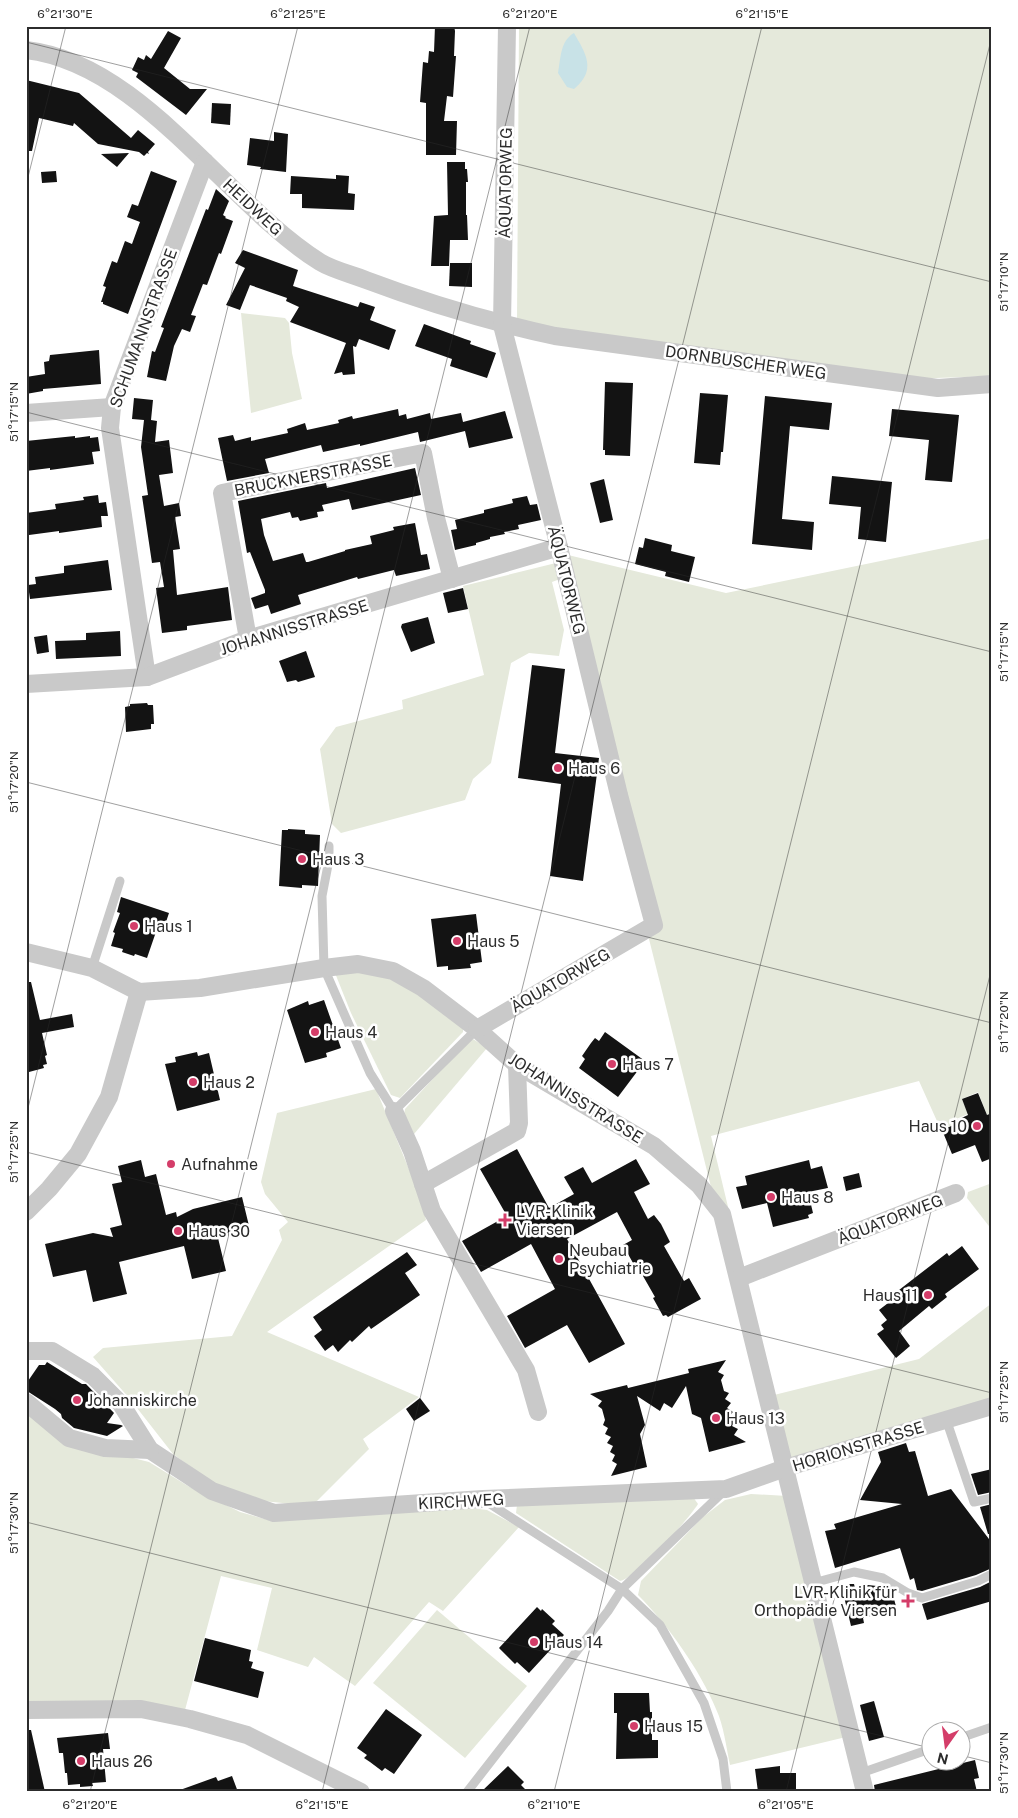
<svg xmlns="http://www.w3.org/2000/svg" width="1018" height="1818" viewBox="0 0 1018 1818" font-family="'Public Sans',sans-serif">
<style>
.green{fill:#e5e9db}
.water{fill:#c8e2e7}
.building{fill:#131313}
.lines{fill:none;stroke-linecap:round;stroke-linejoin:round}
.service{stroke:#c9c9c9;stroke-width:9}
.minor{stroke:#c9c9c9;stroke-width:18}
.ticks{fill:none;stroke:#2c2c2c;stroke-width:1;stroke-opacity:0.45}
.poi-dot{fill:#d43d69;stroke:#fff;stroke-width:2}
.labels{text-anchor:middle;stroke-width:5;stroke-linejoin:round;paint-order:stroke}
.street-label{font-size:16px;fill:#2c2c2c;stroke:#fff}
.poi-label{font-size:16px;fill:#2c2c2c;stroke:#fff;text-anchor:start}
.neatline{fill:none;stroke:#2c2c2c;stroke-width:2}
.ticks-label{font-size:12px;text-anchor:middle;fill:#2c2c2c}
</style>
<rect width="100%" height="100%" fill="#fff"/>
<g class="green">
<path d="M519,26H992V376L908,379L517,322Z"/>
<path d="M241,313L285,318L289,323L292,353L302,399L251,413Z"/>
<path d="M992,538V1113L987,1115L978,1092L962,1099L968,1114L954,1120L955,1124L941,1130L919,1081L711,1136L729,1211L711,1187L648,935L568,555L726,593Z"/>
<path d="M556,563L560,579L552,582L564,630L559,656L529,653L511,663L491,763L473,779L465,800L341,833L332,824L320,749L336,727L403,709L402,700L484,675L463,586Z"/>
<path d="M339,968L379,972L422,993L463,1026V1032L400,1098L391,1095L351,1013L335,973Z"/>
<path d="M473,1039L487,1048L414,1134L404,1115L405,1109L466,1043Z"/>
<path d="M376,1089L420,1196L426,1220L267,1332L419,1397L363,1439L369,1449L312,1506L263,1501L214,1484L173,1454L130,1399L93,1357L103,1348L232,1336L282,1240L279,1230L288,1222L265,1194L261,1182L277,1113Z"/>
<path d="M992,1183V1230L967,1198L968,1192Z"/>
<path d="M992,1303V1400L790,1459L774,1395L919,1359Z"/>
<path d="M26,1412L129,1457L149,1462L188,1486L240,1512L272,1521L463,1507L487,1510L519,1527L443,1611L429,1602L355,1686L314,1657L308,1667L257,1650L272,1588L221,1576L185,1710L26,1705Z"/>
<path d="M751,1494L787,1496L846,1737L730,1765C726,1747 724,1726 716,1709C700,1670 668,1625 638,1595L641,1581L703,1517L725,1500Z"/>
<path d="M693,1497L698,1504C688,1520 637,1577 620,1581L516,1513L517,1505Z"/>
<path d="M437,1610L527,1686L465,1758L373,1683Z"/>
</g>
<path class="water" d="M574,33C586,54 597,70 574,89L567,87L558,73C561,58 560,41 574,33Z"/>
<g class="building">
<path d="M435,26H454L455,31L454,56H456L453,97L447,96L444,121H457L456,155H426V103L420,102L423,62L428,63L429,51L434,52Z"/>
<path d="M168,31L181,38L164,68L190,89H207L186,115L136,77L138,73L132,70L138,57L144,60L146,55L151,59Z"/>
<path d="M26,80L79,93L131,138L138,130L155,144L148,152L149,154L147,153L144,156L139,152L98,144L74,123L73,126L39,118L32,151H26Z"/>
<path d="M212,103L231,104L230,125L211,123Z"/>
<path d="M274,132L288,134L286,172L260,169L261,167L247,165L250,138L274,141Z"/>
<path d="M129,153L117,167L101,154Z"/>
<path d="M447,162H465V169H467L468,182H466V215H467L468,240H450L449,266H431L434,216L448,215Z"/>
<path d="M56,171L57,182L42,183L41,172Z"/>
<path d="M151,171L177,181L128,314L103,304V302H101L106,287L103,286L112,261L117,263L125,241L132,244L140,222L127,217L132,204L138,206Z"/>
<path d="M336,175L349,176L348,193L355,194L354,210L302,208V194H290L291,176L336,179Z"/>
<path d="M216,189L229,201L223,215L226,217L225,218L233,221L221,254L219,253L207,285L203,284L191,315L196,316L190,332L182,329L174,346L166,381L147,377L152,351L155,352L164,328L161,327L206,209L208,210Z"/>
<path d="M243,250L298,270L293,286L358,307L360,302L375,307L370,320L396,330L389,350L359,339L356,347L353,346L355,374L343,375L342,372L334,374L346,343L290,322L299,307L286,301L287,298L250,285L240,310L226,305L245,268L235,263Z"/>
<path d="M450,263H472V287L449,286Z"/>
<path d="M424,324L465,339L471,341L470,344L496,353L487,378L450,366L452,359L415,346Z"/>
<path d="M99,350L101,384L43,389V391L26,394V377L45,374L44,362L49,361L50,355Z"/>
<path d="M605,382L633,383L630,456L605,455V450H603Z"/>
<path d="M700,393L728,395L723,452H721L720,465L694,463Z"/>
<path d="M765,396L832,403L829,430L790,426L782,519L814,522L812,550L752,544Z"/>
<path d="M134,398L153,400L151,420L157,421L155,442L169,440L173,473L159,475L164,506L179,503L181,516L175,517L180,549L173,550L177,595L228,587L232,620L187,626V630L162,633L156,588L164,587L160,562L152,563L142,496L148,495L141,447L144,420L132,419Z"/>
<path d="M398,409L399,416L406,414L407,419L430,413L431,419L461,413L463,422L505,411L513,438L469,448L465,431L420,442L418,432L360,446V444L323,452L321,445L265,459L269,473L227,481L218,438L233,435L235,441L251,437V441L288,433L287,429L305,423L307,430L339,423L338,420L352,416L353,419Z"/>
<path d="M892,409L959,415L952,482L925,480L929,440L889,436Z"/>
<path d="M75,436V438L90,436V438L98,437L100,451L92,452L94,464L50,470V468L26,471V441Z"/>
<path d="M415,468L421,495L352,510L349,499L322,505L324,511L317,512L318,517L300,521L298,517L292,518L290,512L261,519L264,535L273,561L303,553L306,562H308L345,551V550L372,544L370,536L394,530L393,527L415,523L421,555L427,554L430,569L396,576L394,570L358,579L357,577L298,595L301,604L271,614L268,605L255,609L251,598L265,593V590L250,552L247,553L238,501L326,483L327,488Z"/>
<path d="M832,476L892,482L886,542L858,539L861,507L829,504Z"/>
<path d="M604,479L613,520L600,523L590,483Z"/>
<path d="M98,495L99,503L106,502L108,516H101L102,527L59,533V531L29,535V533L26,534V513L56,509L55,504L84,500L83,497Z"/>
<path d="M527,496L530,505L537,504L541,520L518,525L519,529L504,532L505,534L490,537V539L476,543V545L455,550L451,530L457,529L455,520L484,513V510L513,503L512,499Z"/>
<path d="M645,538L672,545L671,551L695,557L689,582L665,576L666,572L635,564L639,547L643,548Z"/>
<path d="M108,560L112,590L30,599L28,585L36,584L35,577L64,573V566Z"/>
<path d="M463,588L468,609L448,613L443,593Z"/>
<path d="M428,617L435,643L411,652L401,627L402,624Z"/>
<path d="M120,631L121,656L56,659L55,641L86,640V633Z"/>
<path d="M47,635L49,652L37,654L34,637Z"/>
<path d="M306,651L315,677L298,682L296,680L287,682L279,661Z"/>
<path d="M532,665L565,669L555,753L599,758L583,881L550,876L561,784L518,778Z"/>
<path d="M147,703L148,705H153L154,724H151V729L126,732L125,707L130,706V704Z"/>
<path d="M288,829L305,830V834L320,835L318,886L302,885V888L279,886L282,830H288Z"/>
<path d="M121,897L169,913L164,928L158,926L147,958L135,954L134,956L122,952L123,949L111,946L115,933L113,932L120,913L117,912Z"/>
<path d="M476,914L482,962L470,964L471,968L448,970V966L437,967L431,919Z"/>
<path d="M26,982H31L40,1020L72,1014L74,1027L42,1033L47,1055L45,1056L47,1064L43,1065L44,1068L29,1072H26Z"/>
<path d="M324,1000L341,1048L326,1053L327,1057L305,1063L287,1010L308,1001L309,1005Z"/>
<path d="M605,1032L645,1061L618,1097L579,1068L585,1059L582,1056L591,1043L595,1038L599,1041Z"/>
<path d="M197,1052L198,1056L209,1053L220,1100L177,1111L165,1064L176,1062L175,1057Z"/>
<path d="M978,1093L987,1115L992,1113V1158L982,1162L975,1145L952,1154L942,1130L956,1124L955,1121L968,1115L962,1099Z"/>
<path d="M517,1149L549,1208L574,1194L564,1177L583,1167L592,1183L636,1159L650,1184L634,1192L648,1219L654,1215L661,1224L670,1242L664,1246L684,1281L689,1278L701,1299L668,1317L666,1315L663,1316L653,1298L655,1297L635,1262L633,1263L623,1245L632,1240L617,1212L567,1239L625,1344L589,1363L567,1325L525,1348L507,1316L555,1289L531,1244L481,1272L462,1241L507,1216L480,1169Z"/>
<path d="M141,1160L145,1177L156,1174L166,1215L176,1212L177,1217L193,1209L242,1197L250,1230L218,1238L226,1271L192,1279L184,1246L119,1262L127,1294L93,1302L86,1270L53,1277L45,1244L93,1233L113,1237L110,1228L122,1225L112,1184L122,1182L118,1166Z"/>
<path d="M809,1160L811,1169L822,1166L828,1188L808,1192L813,1213L808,1215L809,1218L773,1227L767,1203L742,1209L736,1187L747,1185L745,1176Z"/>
<path d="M859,1173L862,1187L846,1191L843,1177Z"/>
<path d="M962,1246L979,1269L945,1294L947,1297L932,1309L929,1306L899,1331L910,1346L896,1358L877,1334L884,1329L881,1325L887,1320L879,1310L892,1300L890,1297L921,1273L947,1253L949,1256Z"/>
<path d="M407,1252L417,1265L405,1273L420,1295L371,1329L369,1326L352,1342L350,1340L338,1352L333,1345L325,1351L314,1336L322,1330L313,1317Z"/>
<path d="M726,1360L718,1372L724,1375L721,1380L724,1391L729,1393L725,1399L731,1403L727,1408L733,1412L729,1417L735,1420L732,1426L738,1429L734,1435L746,1442L709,1452L701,1418L692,1414L686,1386L672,1408L664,1403L660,1411L637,1396L645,1425L640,1434L647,1467L611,1476L617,1464L612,1461L615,1455L610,1452L613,1446L607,1443L611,1437L605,1434L608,1428L603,1425L605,1420L602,1409L598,1406L602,1401L590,1394L627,1385L628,1388L689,1373L688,1369Z"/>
<path d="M47,1362L82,1384H86L114,1413L107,1423L121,1425L123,1426L107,1436L74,1428L62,1418L61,1414L55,1409L27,1391L29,1387L28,1381L39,1365H45Z"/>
<path d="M420,1398L430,1411L414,1421L406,1409Z"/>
<path d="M906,1443L909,1452L915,1451L928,1496L951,1489L992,1543V1568L976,1575L922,1591L917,1590L914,1578L910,1580L900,1548L835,1568L825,1531L836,1529L834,1524L902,1504L860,1500L881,1462L878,1452Z"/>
<path d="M992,1469V1492L978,1495L971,1474Z"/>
<path d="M992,1504V1534H988L980,1507Z"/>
<path d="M992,1581V1601L927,1620L922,1604L980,1587Z"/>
<path d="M841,1584H854L855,1588L868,1585L877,1586V1589H882V1594L888,1595L889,1598L894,1599L897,1610L863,1618L864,1623L851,1626Z"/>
<path d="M537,1607L541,1611L542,1609L555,1621L552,1624L564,1635L529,1673L517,1662L515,1664L499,1648Z"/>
<path d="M205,1638L251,1650L249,1661L253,1662L251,1668L264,1672L258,1698L194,1681Z"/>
<path d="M614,1693H649L650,1712H652V1740H658V1758L616,1759L617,1713H614Z"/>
<path d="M874,1701L884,1737L869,1741L860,1705Z"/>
<path d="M386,1709L422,1735L394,1774L385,1768L382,1771L370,1762L364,1758L367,1755L357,1748Z"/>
<path d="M26,1730H31L45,1792H26Z"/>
<path d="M108,1733L110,1749H103L106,1782L92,1783L93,1786L80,1787V1784L68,1785L67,1773H65L63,1753H59L57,1738Z"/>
<path d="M975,1760L979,1778L974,1779L977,1792H961L960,1789L947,1792H875L874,1785Z"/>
<path d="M508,1766L524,1782L521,1785L528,1792H481Z"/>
<path d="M780,1766V1773H796V1792H758L755,1769Z"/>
<path d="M232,1776L238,1792H181L180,1790L216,1777L218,1781Z"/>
</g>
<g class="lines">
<g class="service">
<path d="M329,846V860L322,896L324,968L370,1073L394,1111L477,1029"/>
<path d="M92,968L120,881"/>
<path d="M946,1419L974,1502L992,1498"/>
<path d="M487,1502L622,1589L660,1625L704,1703L723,1759L727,1792"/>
<path d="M813,1583L854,1572L883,1578L908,1593L922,1598L978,1581L992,1574"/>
<path d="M960,1738L992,1727"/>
<path d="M861,1773L930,1749"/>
<path d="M467,1792L608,1611L622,1589L724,1491"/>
</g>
<g class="minor">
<path d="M26,50C141,63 226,203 320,262C333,270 351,274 366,280C427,303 491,322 555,336L938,388L992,384"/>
<path d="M26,413L112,407"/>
<path d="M248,639L222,493L423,453L436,518L452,579"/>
<path d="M147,677L110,428L112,407L205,162"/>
<path d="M26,684L147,677L248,639L559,547"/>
<path d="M26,952L92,968L139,992L200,988L324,968L358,964L393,971L423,988L477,1029L517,1065L654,1146L699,1185L722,1214L865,1792"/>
<path d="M477,1029L654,925L619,795L559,547L502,325L507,26"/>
<path d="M394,1111L412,1151L432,1211L526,1370L538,1412"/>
<path d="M423,1184L517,1131L519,1123L517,1065"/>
<path d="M26,1212L49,1189L78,1154L109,1097L139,992"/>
<path d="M739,1278L956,1193"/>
<path d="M26,1351H52L93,1376L121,1404L150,1450L212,1491L274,1513L483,1499L726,1489L785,1468L992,1406"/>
<path d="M26,1402L69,1438L105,1448L150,1450"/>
<path d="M26,1710L141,1709L190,1719L247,1735L361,1792"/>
</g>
</g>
<path class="ticks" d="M26,42L992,282M26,185L66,26M26,412L992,652M26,782L992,1023M26,1116L298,26M26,1152L992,1393M26,1522L930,1748M960,1755L992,1763M90,1792L530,26M322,1792L762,26M554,1792L992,36M786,1792L992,967"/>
<g class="poi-dot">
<circle cx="558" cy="768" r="5"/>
<circle cx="302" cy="859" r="5"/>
<circle cx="134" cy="926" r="5"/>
<circle cx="457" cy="941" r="5"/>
<circle cx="315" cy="1032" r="5"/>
<circle cx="612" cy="1064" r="5"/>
<circle cx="193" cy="1082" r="5"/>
<circle cx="977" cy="1126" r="5"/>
<circle cx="171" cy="1164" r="5"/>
<circle cx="771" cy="1197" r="5"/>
<path d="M502.5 1212.5h5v5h5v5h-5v5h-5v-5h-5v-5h5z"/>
<circle cx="178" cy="1231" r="5"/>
<circle cx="559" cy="1259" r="5"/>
<circle cx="928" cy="1295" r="5"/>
<circle cx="77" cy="1400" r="5"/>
<circle cx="716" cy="1418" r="5"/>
<path d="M905.5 1593.5h5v5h5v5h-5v5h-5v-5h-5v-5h5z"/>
<circle cx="534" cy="1642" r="5"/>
<circle cx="634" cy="1726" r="5"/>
<circle cx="81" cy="1761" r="5"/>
</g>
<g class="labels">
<g class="street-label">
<text transform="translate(505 183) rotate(-89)" y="6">ÄQUATORWEG</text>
<text transform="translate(253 207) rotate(43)" y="6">HEIDWEG</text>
<text transform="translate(143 328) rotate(-70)" y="6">SCHUMANNSTRASSE</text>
<text transform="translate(746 362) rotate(8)" y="6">DORNBUSCHER WEG</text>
<text transform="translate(313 475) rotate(-11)" y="6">BRUCKNERSTRASSE</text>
<text transform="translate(567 580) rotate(76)" y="6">ÄQUATORWEG</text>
<text transform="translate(294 627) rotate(-17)" y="6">JOHANNISSTRASSE</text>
<text transform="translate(560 980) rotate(-30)" y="6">ÄQUATORWEG</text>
<text transform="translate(576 1098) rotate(32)" y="6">JOHANNISSTRASSE</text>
<text transform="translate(890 1219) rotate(-21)" y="6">ÄQUATORWEG</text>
<text transform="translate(858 1446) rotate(-17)" y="6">HORIONSTRASSE</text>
<text transform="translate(461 1501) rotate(-3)" y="6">KIRCHWEG</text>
</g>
<g class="poi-label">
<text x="568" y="774">Haus 6</text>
<text x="312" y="865">Haus 3</text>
<text x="144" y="932">Haus 1</text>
<text x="467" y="947">Haus 5</text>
<text x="325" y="1038">Haus 4</text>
<text x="622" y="1070">Haus 7</text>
<text x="203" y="1088">Haus 2</text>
<text x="967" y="1132" text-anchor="end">Haus 10</text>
<text x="181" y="1170">Aufnahme</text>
<text x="781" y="1203">Haus 8</text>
<text x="516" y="1217">LVR-Klinik<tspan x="516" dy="18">Viersen</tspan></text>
<text x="188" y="1237">Haus 30</text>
<text x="569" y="1256">Neubau<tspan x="569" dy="18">Psychiatrie</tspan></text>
<text x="918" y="1301" text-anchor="end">Haus 11</text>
<text x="87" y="1406">Johanniskirche</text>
<text x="726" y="1424">Haus 13</text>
<text x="897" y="1598" text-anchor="end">LVR-Klinik für<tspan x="897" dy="18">Orthopädie Viersen</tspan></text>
<text x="544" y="1648">Haus 14</text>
<text x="644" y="1732">Haus 15</text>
<text x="91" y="1767">Haus 26</text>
</g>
</g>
<rect width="1018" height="1818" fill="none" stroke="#ffffff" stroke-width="55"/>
<g transform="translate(946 1746) rotate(194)"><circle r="24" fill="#ffffff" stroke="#ababab"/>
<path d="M0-4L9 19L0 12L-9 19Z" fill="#d43d69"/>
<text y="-8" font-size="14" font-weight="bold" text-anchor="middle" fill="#2c2c2c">N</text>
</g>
<rect x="28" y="28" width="962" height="1762" class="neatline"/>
<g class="ticks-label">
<text x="65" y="18">6°21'30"E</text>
<text x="298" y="18">6°21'25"E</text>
<text x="530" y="18">6°21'20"E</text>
<text x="762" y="18">6°21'15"E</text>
<text transform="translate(1004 282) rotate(-90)" y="4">51°17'10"N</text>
<text transform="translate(14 412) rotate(-90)" y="4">51°17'15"N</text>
<text transform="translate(1004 652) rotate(-90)" y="4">51°17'15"N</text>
<text transform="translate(14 782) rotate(-90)" y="4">51°17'20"N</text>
<text transform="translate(1004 1022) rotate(-90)" y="4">51°17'20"N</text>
<text transform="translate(14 1152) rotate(-90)" y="4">51°17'25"N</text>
<text transform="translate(1004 1392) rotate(-90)" y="4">51°17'25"N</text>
<text transform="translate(14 1523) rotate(-90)" y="4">51°17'30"N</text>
<text transform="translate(1004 1763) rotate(-90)" y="4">51°17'30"N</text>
<text x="90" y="1809">6°21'20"E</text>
<text x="322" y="1809">6°21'15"E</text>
<text x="554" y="1809">6°21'10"E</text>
<text x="786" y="1809">6°21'05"E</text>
</g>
</svg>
